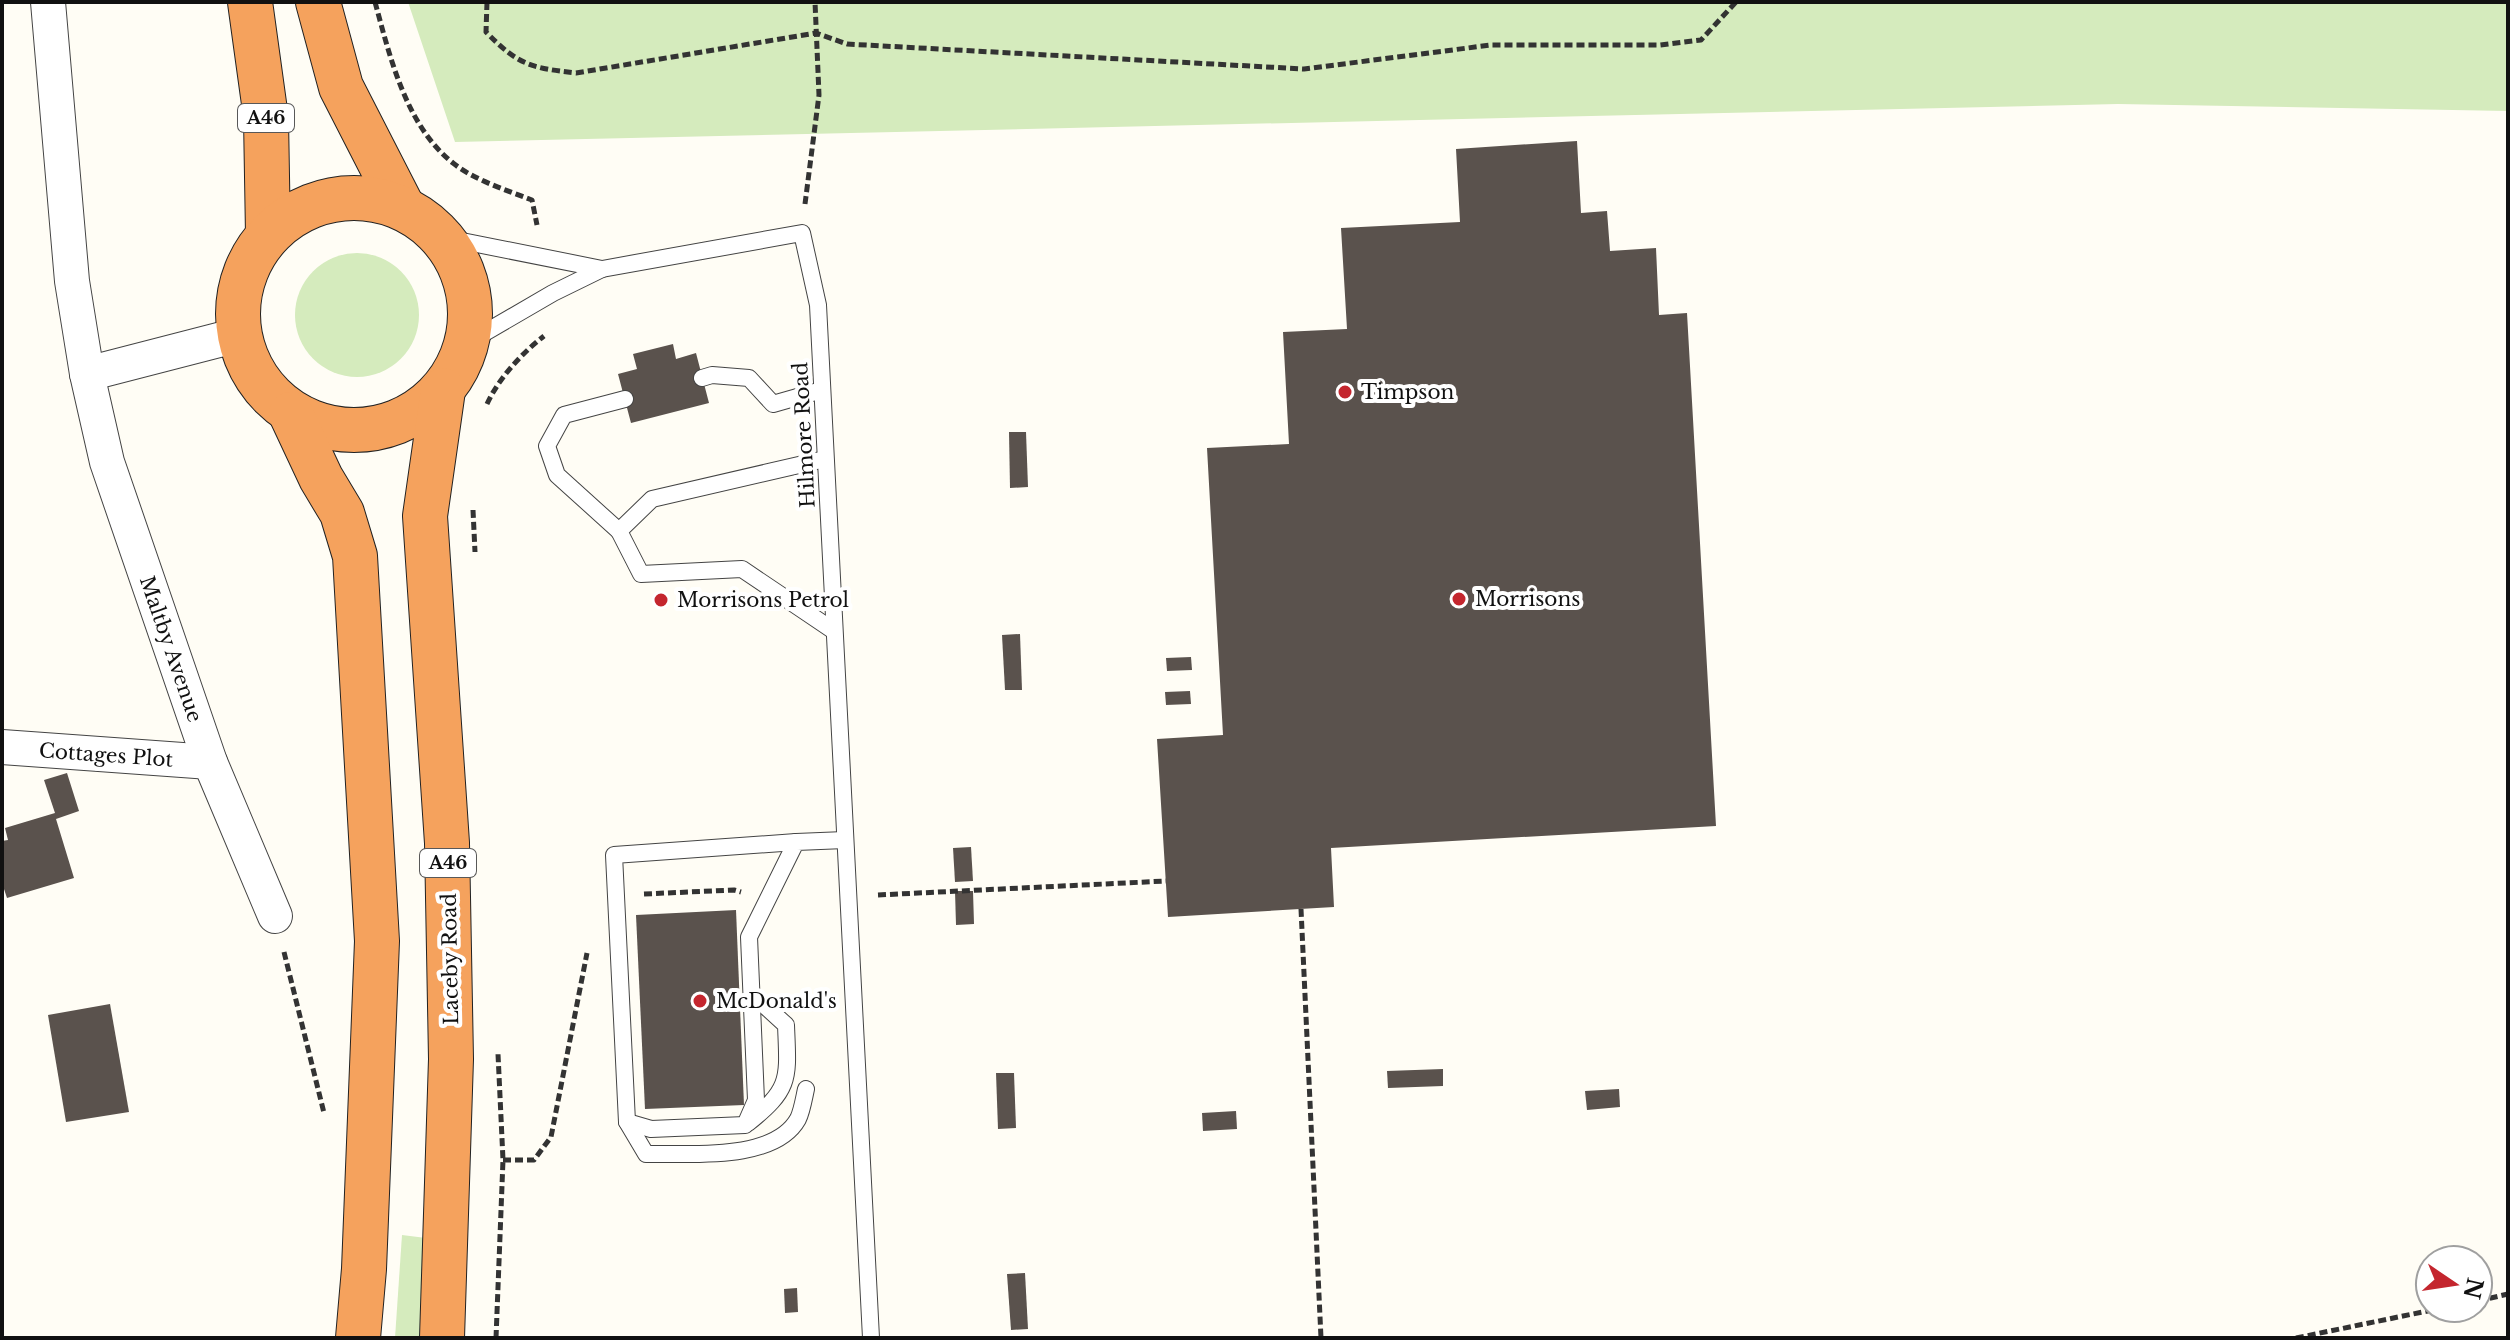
<svg xmlns="http://www.w3.org/2000/svg" width="2510" height="1340" viewBox="0 0 2510 1340" font-family="'Libre Baskerville',serif">
<style>
.green{fill:#d5ebbd}
.building{fill:#5a524d}
.lines{fill:none;stroke-linecap:round;stroke-linejoin:round}
.lane-casing{stroke:#444;stroke-width:18}
.street-casing{stroke:#444;stroke-width:36}
.highway-casing{stroke:#222;stroke-width:46}
.path{stroke:#333;stroke-width:5;stroke-dasharray:8 4;stroke-linecap:butt}
.lane{stroke:#fff;stroke-width:16}
.street{stroke:#fff;stroke-width:34}
.highway{stroke:#f5a25d;stroke-width:44}
.poi-dot{fill:#c4262e;stroke:#fff;stroke-width:3}
.labels{text-anchor:middle;stroke-width:8;stroke-linejoin:round;paint-order:stroke}
.shield{fill:#fff;stroke:#585858;stroke-width:2}
.shield-label{font-size:18px;font-weight:bold;fill:#111}
.poi-label{font-size:20px;fill:#111;stroke:#fff;text-anchor:start}
.street-label{font-size:20px;fill:#111;stroke:#fff}
</style>
<rect width="100%" height="100%" fill="#fffdf5"/>
<g class="green">
<path d="M408,2H2508V111L2118,104L455,142Z"/>
<circle cx="357" cy="315" r="62"/>
<path d="M402,1235L426,1238L433,1338H395Z"/>
</g>
<g class="building">
<path d="M1577,141L1581,213L1607,211L1610,251L1656,248L1659,315L1687,313L1716,826L1331,848L1334,907L1168,917L1157,739L1223,735L1207,448L1289,444L1283,332L1347,329L1341,228L1460,222L1456,149Z"/>
<path d="M673,344L676,359L696,353L709,403L631,423L618,374L637,369L633,354Z"/>
<path d="M1009,432H1026L1028,487L1010,488Z"/>
<path d="M1020,634L1022,690H1005L1002,635Z"/>
<path d="M1191,657L1192,670L1167,671L1166,658Z"/>
<path d="M1190,691L1191,704L1166,705L1165,692Z"/>
<path d="M67,773L79,811L56,819L74,878L7,898L2,883V841L8,840L5,828L55,813L44,780Z"/>
<path d="M971,847L973,881L955,882L953,848Z"/>
<path d="M955,891H973L974,924L956,925Z"/>
<path d="M736,910L744,1105L645,1109L636,915Z"/>
<path d="M110,1004L129,1112L66,1122L48,1015Z"/>
<path d="M1443,1069V1086L1388,1088L1387,1071Z"/>
<path d="M996,1073H1014L1016,1128L998,1129Z"/>
<path d="M1619,1089L1620,1107L1587,1110L1585,1091Z"/>
<path d="M1236,1111L1237,1129L1203,1131L1202,1113Z"/>
<path d="M1025,1273L1028,1329L1011,1330L1007,1274Z"/>
<path d="M797,1288L798,1312L785,1313L784,1289Z"/>
</g>
<g class="lines">
<defs>
<g id="lane">
<path d="M442,237L602,269"/>
<path d="M467,343L553,293L602,269L802,233L818,305L871,1338"/>
<path d="M702,378L712,375L749,378L773,404L822,390"/>
<path d="M825,459L652,499L619,531L641,574L742,569L834,631"/>
<path d="M619,531L557,475L547,446L564,415L625,399"/>
<path d="M796,842L614,855L627,1122L646,1154C688,1153 774,1162 798,1119C802,1111 804,1098 806,1089"/>
<path d="M627,1122L651,1129L745,1125L756,1100L749,937L796,842L845,840"/>
<path d="M748,1123C792,1088 788,1078 786,1025L753,995"/>
</g>
<g id="street">
<path d="M48,2L72,281L87,374L107,462L210,762L275,916"/>
<path d="M87,374L238,335"/>
<path d="M2,747L210,762"/>
</g>
<g id="highway">
<path d="M250,2L266,118L268,235"/>
<path d="M318,2L341,87L403,208"/>
<circle cx="354" cy="314" r="116"/>
<path d="M291,414L321,478L342,513L355,556L377,941L364,1269L358,1338"/>
<path d="M442,1338L451,1059L447,843L425,516L443,390"/>
</g>
</defs>
<use href="#lane" class="lane-casing"/>
<use href="#street" class="street-casing"/>
<use href="#highway" class="highway-casing"/>
<g class="path">
<path d="M375,2C390,57 406,126 453,163C474,180 506,190 532,200L537,225"/>
<path d="M487,2L486,32C518,65 531,68 576,73L816,33L847,44L1304,69L1491,45H1660L1701,40L1736,2"/>
<path d="M805,204L819,95L815,2"/>
<path d="M487,404C499,378 521,354 544,336"/>
<path d="M473,510L475,552"/>
<path d="M644,894L734,890L741,892"/>
<path d="M878,895L1166,881"/>
<path d="M1301,909L1321,1338"/>
<path d="M284,952L324,1113"/>
<path d="M503,1160H534L551,1137L587,953"/>
<path d="M2478,1301L2508,1294"/>
<path d="M496,1338L503,1160L498,1054"/>
<path d="M2296,1338L2442,1308"/>
</g>
<use href="#lane" class="lane"/>
<use href="#street" class="street"/>
<use href="#highway" class="highway"/>
</g>
<g class="poi-dot">
<circle cx="1345" cy="392" r="8"/>
<circle cx="1459" cy="599" r="8"/>
<circle cx="661" cy="600" r="8"/>
<circle cx="700" cy="1001" r="8"/>
</g>
<g class="labels">
<g class="shield">
<rect x="238" y="104" width="56" height="28" rx="6"/>
<rect x="420" y="849" width="56" height="28" rx="6"/>
</g>
<g class="shield-label">
<text x="266" y="124">A46</text>
<text x="448" y="869">A46</text>
</g>
<g class="poi-label">
<text x="1361" y="399">Timpson</text>
<text x="1475" y="606">Morrisons</text>
<text x="677" y="607">Morrisons Petrol</text>
<text x="716" y="1008">McDonald's</text>
</g>
<g class="street-label">
<text transform="translate(804 435) rotate(-93)" y="7">Hilmore Road</text>
<text transform="translate(171 649) rotate(71)" y="7">Maltby Avenue</text>
<text transform="translate(106 755) rotate(4)" y="7">Cottages Plot</text>
<text transform="translate(450 959) rotate(-91)" y="7">Laceby Road</text>
</g>
</g>
<rect width="2510" height="1340" fill="none" stroke="#111111" stroke-width="8"/>
<g transform="translate(2454 1284) rotate(103)"><circle r="38" fill="#ffffff" stroke="#a0a0a0" stroke-width="2"/>
<path d="M0-6L14 30L0 20L-14 30Z" fill="#c4262e"/>
<text y="-12" font-size="22" font-weight="bold" text-anchor="middle" fill="#111111">N</text>
</g>
</svg>
